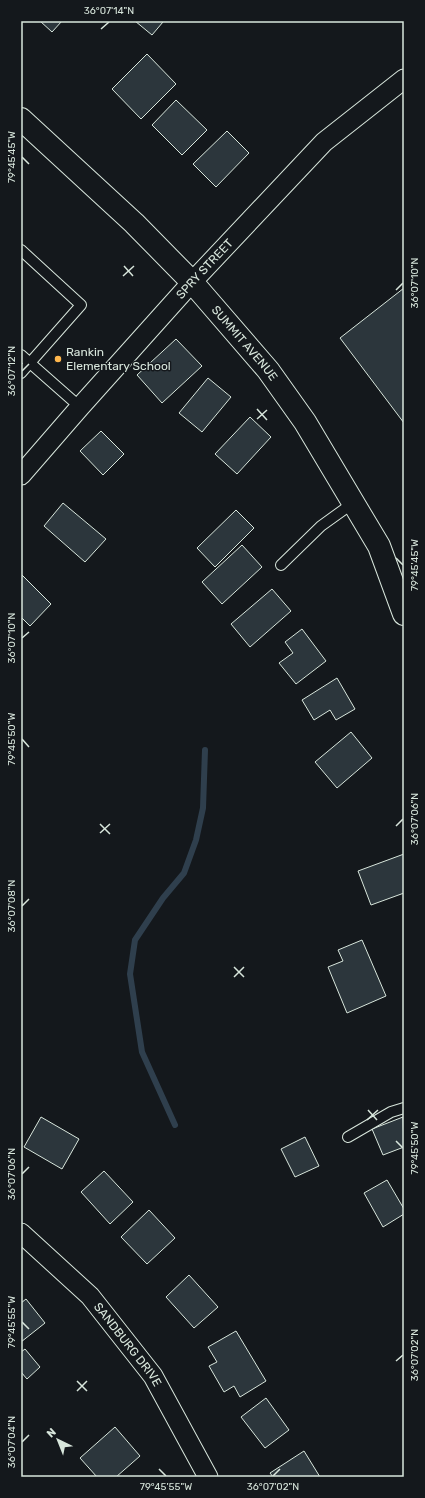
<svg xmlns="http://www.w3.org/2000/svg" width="425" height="1498" viewBox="0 0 425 1498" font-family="Rubik,sans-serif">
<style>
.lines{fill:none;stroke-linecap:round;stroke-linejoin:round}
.stream{stroke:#2f3f4d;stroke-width:6}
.building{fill:#2c363c;stroke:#d8e6dc}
.lane-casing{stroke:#d8e6dc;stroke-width:12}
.street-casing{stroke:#d8e6dc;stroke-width:21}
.secondary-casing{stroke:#d8e6dc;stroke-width:24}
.lane{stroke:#14181c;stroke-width:10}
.street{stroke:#14181c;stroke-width:19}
.secondary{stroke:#14181c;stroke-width:22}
.ticks{fill:none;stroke:#d8e6dc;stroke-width:1.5}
.poi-dot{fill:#ffb74d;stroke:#14181c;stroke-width:1.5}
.labels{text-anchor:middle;stroke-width:3;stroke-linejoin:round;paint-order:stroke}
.street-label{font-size:12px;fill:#d8e6dc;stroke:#14181c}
.poi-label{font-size:12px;fill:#d8e6dc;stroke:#14181c;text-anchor:start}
.neatline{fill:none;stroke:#d8e6dc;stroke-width:1.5}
.ticks-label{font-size:10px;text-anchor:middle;fill:#d8e6dc}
</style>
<rect width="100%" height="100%" fill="#14181c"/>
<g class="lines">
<path class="stream" d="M175,1125L142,1052L130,974L135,940L163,898L184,873L196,840L203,808L205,750"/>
</g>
<g class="building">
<path d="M40,21H62L52,32Z"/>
<path d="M135,21H162L163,22L152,35Z"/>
<path d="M147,54L176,84L141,119L112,89Z"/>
<path d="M176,100L207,130L182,155L152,125Z"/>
<path d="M227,131L249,153L216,187L193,164Z"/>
<path d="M404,288V423L340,338Z"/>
<path d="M176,339L202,366L162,403L137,375Z"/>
<path d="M208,378L231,397L202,432L179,413Z"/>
<path d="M250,417L271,437L237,474L215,454Z"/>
<path d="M101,431L124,454L103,475L80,451Z"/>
<path d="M63,503L106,539L85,562L44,526Z"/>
<path d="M236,510L254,528L215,567L197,548Z"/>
<path d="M242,545L262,567L222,604L202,582Z"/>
<path d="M21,574L51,604L30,626L21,617Z"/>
<path d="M272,589L291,611L250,647L231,624Z"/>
<path d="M302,629L326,661L296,684L279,663L293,653L285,642Z"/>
<path d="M337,678L355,709L336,720L330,710L314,720L302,700Z"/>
<path d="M351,732L372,758L337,788L315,762Z"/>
<path d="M404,854V893L371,905L358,871Z"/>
<path d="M362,940L386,996L347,1013L328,967L343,961L338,950Z"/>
<path d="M41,1117L79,1139L62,1169L24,1147Z"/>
<path d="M403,1117L404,1147L383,1155L372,1129Z"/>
<path d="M305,1137L319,1166L295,1177L281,1149Z"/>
<path d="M104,1171L133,1202L110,1224L81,1192Z"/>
<path d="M387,1180L404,1209V1214L383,1227L364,1193Z"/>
<path d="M149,1210L175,1238L147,1264L121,1237Z"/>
<path d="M189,1275L218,1307L194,1328L166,1297Z"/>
<path d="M26,1299L45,1323L21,1342V1303Z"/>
<path d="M236,1331L266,1381L240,1397L234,1386L224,1392L209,1366L217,1362L208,1347Z"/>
<path d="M25,1349L40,1367L27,1379L21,1372V1352Z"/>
<path d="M266,1398L289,1430L265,1448L241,1417Z"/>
<path d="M115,1427L140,1456L116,1477H97L80,1458Z"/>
<path d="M304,1451L320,1477H273L270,1473Z"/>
</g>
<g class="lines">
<defs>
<g id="lane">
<path d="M21,250L81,305L21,373"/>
<path d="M21,355L80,407"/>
<path d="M281,565L321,526L353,503"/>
<path d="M348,1137L391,1112L404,1108"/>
</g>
<g id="street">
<path id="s1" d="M21,475L80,407L192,282L324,142L404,79"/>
<path id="s2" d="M21,1233L90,1296L153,1376L208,1477"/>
</g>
<g id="secondary">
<path id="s3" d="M21,119L134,223L192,282L268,370L305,422L379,546L404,614"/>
</g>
</defs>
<use href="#lane" class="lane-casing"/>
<use href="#street" class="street-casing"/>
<use href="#secondary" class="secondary-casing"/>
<use href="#lane" class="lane"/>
<use href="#street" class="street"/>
<use href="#secondary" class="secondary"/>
</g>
<path class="ticks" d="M101,29L109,22M22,157L29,164M124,266L133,276M123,276L134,266M396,290L403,283M22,371L29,364M257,409L267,420M257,419L267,410M396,558L403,565M22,638L29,632M22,739L29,747M100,824L110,834M396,826L403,819M100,833L110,824M22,906L29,899M234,967L244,977M234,977L244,967M368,1110L377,1120M367,1120L378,1110M396,1141L403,1148M22,1174L29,1167M22,1322L29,1329M396,1361L403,1355M77,1381L87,1391M77,1391L87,1381M22,1442L29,1435M159,1469L166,1476M273,1476L280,1469"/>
<circle class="poi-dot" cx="58" cy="359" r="4"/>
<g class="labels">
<g class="street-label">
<text dy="4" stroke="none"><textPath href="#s1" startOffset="276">SPRY STREET</textPath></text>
<text dy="4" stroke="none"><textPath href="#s3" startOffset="317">SUMMIT AVENUE</textPath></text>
<text dy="4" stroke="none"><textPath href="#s2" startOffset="155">SANDBURG DRIVE</textPath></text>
</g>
<g class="poi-label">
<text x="66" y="356">Rankin<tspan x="66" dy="14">Elementary School</tspan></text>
</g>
</g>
<rect width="425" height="1498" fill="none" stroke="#14181c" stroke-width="44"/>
<g transform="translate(58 1440) rotate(317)" stroke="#14181c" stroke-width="3" paint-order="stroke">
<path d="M0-3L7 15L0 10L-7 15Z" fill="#d8e6dc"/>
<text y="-6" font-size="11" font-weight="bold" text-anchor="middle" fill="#d8e6dc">N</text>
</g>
<rect x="22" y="22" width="381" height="1454" class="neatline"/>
<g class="ticks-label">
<text x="109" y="14">36°07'14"N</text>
<text transform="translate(11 157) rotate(-90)" y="4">79°45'45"W</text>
<text transform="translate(414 283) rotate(-90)" y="4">36°07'10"N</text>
<text transform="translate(11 371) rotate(-90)" y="4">36°07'12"N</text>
<text transform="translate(414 565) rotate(-90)" y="4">79°45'45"W</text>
<text transform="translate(11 638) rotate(-90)" y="4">36°07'10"N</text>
<text transform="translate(11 739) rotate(-90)" y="4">79°45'50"W</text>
<text transform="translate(414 819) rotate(-90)" y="4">36°07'06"N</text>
<text transform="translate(11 906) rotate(-90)" y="4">36°07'08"N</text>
<text transform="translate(414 1148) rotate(-90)" y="4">79°45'50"W</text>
<text transform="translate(11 1174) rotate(-90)" y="4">36°07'06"N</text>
<text transform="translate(11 1322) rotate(-90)" y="4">79°45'55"W</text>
<text transform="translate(414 1355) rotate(-90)" y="4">36°07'02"N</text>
<text transform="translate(11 1442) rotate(-90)" y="4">36°07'04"N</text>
<text x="166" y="1490">79°45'55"W</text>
<text x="273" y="1490">36°07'02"N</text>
</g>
</svg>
